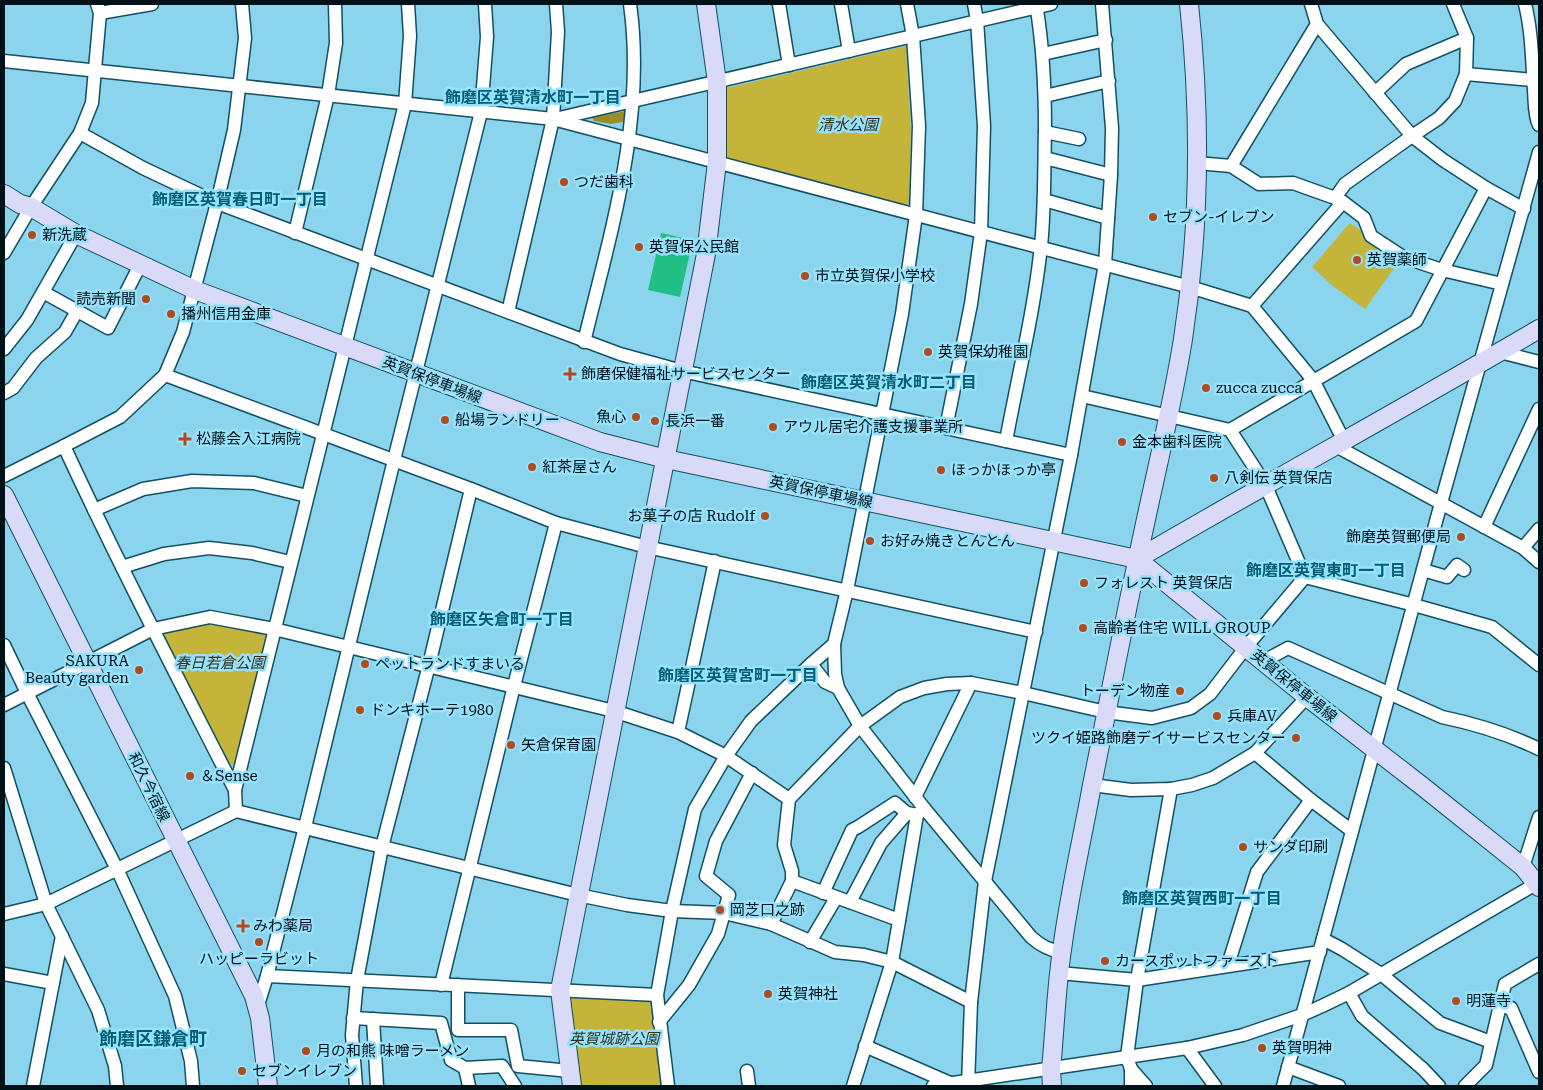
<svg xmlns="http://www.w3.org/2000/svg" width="1543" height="1090" viewBox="0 0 1543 1090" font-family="'Roboto Serif','Noto Sans JP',serif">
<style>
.green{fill:#c4b43a}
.forest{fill:#9a8d25}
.water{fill:#20be84}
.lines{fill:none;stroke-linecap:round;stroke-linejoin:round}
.street-casing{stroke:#135061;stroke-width:15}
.secondary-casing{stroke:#135061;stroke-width:20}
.street{stroke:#fff;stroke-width:12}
.secondary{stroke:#d9d9f8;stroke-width:18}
.poi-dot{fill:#b04b1e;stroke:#96e1fb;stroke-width:2}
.labels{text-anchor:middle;stroke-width:5;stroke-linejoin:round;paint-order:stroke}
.park-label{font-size:15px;font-style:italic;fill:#33301a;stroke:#96e1fb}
.poi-label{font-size:15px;fill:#001118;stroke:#96e1fb;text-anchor:start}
.street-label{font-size:15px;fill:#001118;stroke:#96e1fb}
.neighbourhood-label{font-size:16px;font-weight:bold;fill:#025f75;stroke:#96e1fb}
.quarter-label{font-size:18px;font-weight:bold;fill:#025f75;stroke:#96e1fb}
</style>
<rect width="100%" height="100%" fill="#8ad4ee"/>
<g class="green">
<path d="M906,46L911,131L909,203L904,206L729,159L724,154V93L727,88Z"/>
<path d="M1350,223L1360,230L1369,243L1399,261L1365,309L1334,287L1312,267Z"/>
<path d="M217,623L263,633L267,637L235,764L227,765L164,637L167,631L192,624Z"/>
<path d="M571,995L649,999L652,1002L655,1036L663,1086H580L568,999Z"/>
</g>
<path class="forest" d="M626,111L628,121L611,124L594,121L592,117Z"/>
<path class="water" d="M661,233L693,240L680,297L648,290Z"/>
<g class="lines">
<defs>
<g id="street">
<path d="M779,4L789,65"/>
<path d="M841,4L849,51"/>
<path d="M1525,4C1532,32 1532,61 1534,90C1535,102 1534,115 1539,125"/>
<path d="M100,13L152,4"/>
<path d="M1317,24L1412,136L1443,160L1486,188L1524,209"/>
<path d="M1043,54L1106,40"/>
<path d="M4,61L553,119L1190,287L1252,306L1313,380L1344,441"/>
<path d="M1466,74L1533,80"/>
<path d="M1375,93L1406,64L1467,38"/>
<path d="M1045,96L1109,81"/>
<path d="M555,119L1051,4"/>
<path d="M1045,132L1079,139"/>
<path d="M80,133L143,168L217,203L620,354L682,371L1071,455"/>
<path d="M1045,158L1111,175"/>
<path d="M1197,163L1231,166L1259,184L1293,183L1335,198L1343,202L1364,218L1371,236L1403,257L1442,270L1502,284"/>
<path d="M1231,166L1317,24L1311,4"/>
<path d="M1335,198L1345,184L1412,136L1439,118L1455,101L1466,74L1467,38L1453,4"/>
<path d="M1044,200L1108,218"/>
<path d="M295,233L328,95L336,43L335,4"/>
<path d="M4,253L31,207L80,133L92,103L100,13L97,4"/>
<path d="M43,292L108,328L140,265"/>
<path d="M1252,306L1343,202"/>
<path d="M508,312L553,119L558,32L556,4"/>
<path d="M584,342C611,231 646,118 630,4"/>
<path d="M4,349L27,320L76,234"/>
<path d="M1500,352L1539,362"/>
<path d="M165,375L471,489L556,523L647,547L1036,632"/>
<path d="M4,393L13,388L36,358L65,332L77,311"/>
<path d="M946,428L971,304L981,232L984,126L977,20L974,4"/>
<path d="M1230,430L1416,321L1486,188"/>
<path d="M1006,441C1018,376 1034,312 1041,246C1045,207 1044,168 1045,129C1045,87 1043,45 1036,4"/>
<path d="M64,446C118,563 177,676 235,790L236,811"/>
<path d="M1336,446L1523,548L1539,562"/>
<path d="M4,476L64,446L120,417L165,375L183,332L217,203L234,130L245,38L242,4"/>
<path d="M94,510L143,489L192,481L254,483L307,496"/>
<path d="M1484,527L1539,409"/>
<path d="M1523,548L1539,529"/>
<path d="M122,567L164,554L209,548L252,553L290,562"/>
<path d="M1423,570L1447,577L1457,565L1464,570"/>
<path d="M1305,577L1414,605L1492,627L1539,665"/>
<path d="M834,644L835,674L838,688"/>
<path d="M4,645L27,693L118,871L175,996L191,1061L193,1086"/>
<path d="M1264,661L1288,648L1442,717C1476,724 1508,734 1539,749"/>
<path d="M811,664L825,682L838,688L860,726L924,808L1031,937C1041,946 1049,950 1061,952"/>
<path d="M4,705L153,629L210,617L274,629L614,711L678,732L726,756L789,799"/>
<path d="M678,732L715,561"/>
<path d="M1255,753L1311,800L1352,831"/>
<path d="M4,768L46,904L98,1010L115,1066L117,1086"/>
<path d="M1092,785L1131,790L1171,789L1192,785L1213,778L1255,753L1307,697"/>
<path d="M235,790L405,104L410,36L408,4"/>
<path d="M915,797L971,683"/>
<path d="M1523,867L1539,817"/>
<path d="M792,881L899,920"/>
<path d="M823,893L852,830L858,827L895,803L907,813L917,815"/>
<path d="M850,902L881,843L907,813"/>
<path d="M4,914L46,904L236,811L578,895L627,905L672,911L724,913L771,924L835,952L864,955L892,962L971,1002"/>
<path d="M771,924L792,881V871L784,845L789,799L860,726L900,697L924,688L947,684L971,683L1023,693L1106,712L1152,718L1191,708L1210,694L1246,647L1305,577L1265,484L1230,430L1082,396"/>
<path d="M1323,939L1342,949L1381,974L1440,1023L1491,1042"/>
<path d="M810,942L836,898"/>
<path d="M1228,965L1257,872L1311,800"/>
<path d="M1059,973L1137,980L1320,952"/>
<path d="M4,974L53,983"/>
<path d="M267,976L657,995"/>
<path d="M441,985L514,686L556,523"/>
<path d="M458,985V1030H511L518,1066L570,1071"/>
<path d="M1349,993L1362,1016L1423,1069L1439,1086"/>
<path d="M258,1005L267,976L305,827L394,460L481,112L487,37L485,4"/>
<path d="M1500,1006L1511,1008L1539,1072"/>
<path d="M353,1018L441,1023L451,1060L465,1068L469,1086"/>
<path d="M373,1019L377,1086"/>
<path d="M659,1022L689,985L718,934L729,895L706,876L716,841L752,773"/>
<path d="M865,1046L950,1083"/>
<path d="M1187,1048L1215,1086"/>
<path d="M1288,1067L1339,1086"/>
<path d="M465,1068L502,1066L515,1086"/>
<path d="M1131,1069L1146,1086"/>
<path d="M747,1071L749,1086"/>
<path d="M33,1086L62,936"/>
<path d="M356,1086L352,1035L357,980L382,847L429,665L471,489"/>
<path d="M668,1086L657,995L672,911L695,809L726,756L751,721L811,664L834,644L847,590L902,314L916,215L919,126L913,36L907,4"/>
<path d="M853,1086L892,962L917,815L924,808"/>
<path d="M933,1086L1187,1048L1243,1035L1302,1015L1322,1006L1349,993L1539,882"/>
<path d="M968,1086L971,1002L985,881L1071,455L1105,264L1111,175L1112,128L1102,4"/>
<path d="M1131,1086V1069L1127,1057L1137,980L1171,789"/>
<path d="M1283,1086L1441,503L1539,152"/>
<path d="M1465,1086L1486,1065L1505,984L1539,964"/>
</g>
<g id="secondary">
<path d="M4,194L20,204L31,207L76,234L195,290L600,442L666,459L1137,559L1307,697L1422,786L1523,867L1539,887"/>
<path d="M4,495L254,996L260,1018L268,1086"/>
<path d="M1137,559C1271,481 1406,407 1539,329"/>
<path d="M572,1086L560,990L706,254L717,162V82L706,4"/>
<path d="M1052,1086L1051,1069C1055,1030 1056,989 1062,950C1069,895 1082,840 1092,785C1107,711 1121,636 1137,562C1152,487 1171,414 1183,339C1200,228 1201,115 1189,4"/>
</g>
</defs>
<use href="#street" class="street-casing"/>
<use href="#secondary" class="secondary-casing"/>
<use href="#street" class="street"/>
<use href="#secondary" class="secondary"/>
</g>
<g class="poi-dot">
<circle cx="564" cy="182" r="5"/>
<circle cx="1153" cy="217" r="5"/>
<circle cx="32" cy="235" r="5"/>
<circle cx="639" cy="247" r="5"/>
<circle cx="1357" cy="260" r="5"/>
<circle cx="805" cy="276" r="5"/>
<circle cx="146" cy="299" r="5"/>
<circle cx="171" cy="314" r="5"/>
<circle cx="928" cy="352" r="5"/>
<path d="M567.5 366.5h5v5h5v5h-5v5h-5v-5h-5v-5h5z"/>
<circle cx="1206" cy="388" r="5"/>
<circle cx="636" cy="417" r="5"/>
<circle cx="445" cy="420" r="5"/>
<circle cx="655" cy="421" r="5"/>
<circle cx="773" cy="427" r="5"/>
<path d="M182.5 431.5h5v5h5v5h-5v5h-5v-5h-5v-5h5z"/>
<circle cx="1122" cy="442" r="5"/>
<circle cx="532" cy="467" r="5"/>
<circle cx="941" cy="470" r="5"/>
<circle cx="1214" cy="478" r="5"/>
<circle cx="765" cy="516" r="5"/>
<circle cx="1461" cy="537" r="5"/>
<circle cx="870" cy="541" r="5"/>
<circle cx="1084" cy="583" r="5"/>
<circle cx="1083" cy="628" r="5"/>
<circle cx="365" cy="664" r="5"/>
<circle cx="139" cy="670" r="5"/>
<circle cx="1180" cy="691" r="5"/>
<circle cx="360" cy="710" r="5"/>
<circle cx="1217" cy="716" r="5"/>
<circle cx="1296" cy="738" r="5"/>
<circle cx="511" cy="745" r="5"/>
<circle cx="190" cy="776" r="5"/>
<circle cx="1243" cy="847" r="5"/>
<circle cx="720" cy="910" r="5"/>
<path d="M240.5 918.5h5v5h5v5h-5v5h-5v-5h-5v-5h5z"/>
<circle cx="259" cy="942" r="5"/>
<circle cx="1105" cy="961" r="5"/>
<circle cx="768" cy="994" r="5"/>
<circle cx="1456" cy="1001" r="5"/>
<circle cx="1262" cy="1048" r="5"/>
<circle cx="306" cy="1051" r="5"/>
<circle cx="242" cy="1071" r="5"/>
</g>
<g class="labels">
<g class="park-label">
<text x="848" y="130">清水公園</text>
<text x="220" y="668">春日若倉公園</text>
<text x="614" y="1044">英賀城跡公園</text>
</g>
<g class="poi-label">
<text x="574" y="187">つだ歯科</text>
<text x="1163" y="222">セブン-イレブン</text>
<text x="42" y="240">新洗蔵</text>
<text x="649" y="252">英賀保公民館</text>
<text x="1367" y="265">英賀薬師</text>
<text x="815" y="281">市立英賀保小学校</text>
<text x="136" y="304" text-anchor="end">読売新聞</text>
<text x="181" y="319">播州信用金庫</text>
<text x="938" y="357">英賀保幼稚園</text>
<text x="581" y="379">飾磨保健福祉サービスセンター</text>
<text x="1216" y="393">zucca zucca</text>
<text x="626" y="422" text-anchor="end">魚心</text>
<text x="455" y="425">船場ランドリー</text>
<text x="665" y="426">長浜一番</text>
<text x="783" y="432">アウル居宅介護支援事業所</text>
<text x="196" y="444">松藤会入江病院</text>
<text x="1132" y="447">金本歯科医院</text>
<text x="542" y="472">紅茶屋さん</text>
<text x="951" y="475">ほっかほっか亭</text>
<text x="1224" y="483">八剣伝 英賀保店</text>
<text x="755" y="521" text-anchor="end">お菓子の店 Rudolf</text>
<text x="1451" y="542" text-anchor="end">飾磨英賀郵便局</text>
<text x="880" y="546">お好み焼きとんとん</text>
<text x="1094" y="588">フォレスト 英賀保店</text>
<text x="1093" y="633">高齢者住宅 WILL GROUP</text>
<text x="129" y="666" text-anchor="end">SAKURA<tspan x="129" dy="17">Beauty garden</tspan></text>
<text x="375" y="669">ペットランドすまいる</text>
<text x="1170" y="696" text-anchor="end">トーデン物産</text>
<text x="370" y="715">ドンキホーテ1980</text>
<text x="1227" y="721">兵庫AV</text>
<text x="1286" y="743" text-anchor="end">ツクイ姫路飾磨デイサービスセンター</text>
<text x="521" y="750">矢倉保育園</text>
<text x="200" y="781">＆Sense</text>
<text x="1253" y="852">サンダ印刷</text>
<text x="730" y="915">岡芝口之跡</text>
<text x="253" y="931">みわ薬局</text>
<text x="259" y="964" text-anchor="middle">ハッピーラビット</text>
<text x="1115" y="966">カースポットファースト</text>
<text x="778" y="999">英賀神社</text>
<text x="1466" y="1006">明蓮寺</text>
<text x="1272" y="1053">英賀明神</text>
<text x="316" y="1056">月の和熊 味噌ラーメン</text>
<text x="252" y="1076">セブンイレブン</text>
</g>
<g class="street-label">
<text transform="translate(432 380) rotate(21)" y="5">英賀保停車場線</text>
<text transform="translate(821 492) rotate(12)" y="5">英賀保停車場線</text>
<text transform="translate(1294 686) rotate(39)" y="5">英賀保停車場線</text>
<text transform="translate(149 787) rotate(64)" y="5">和久今宿線</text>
</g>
<g class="neighbourhood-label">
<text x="533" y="103">飾磨区英賀清水町一丁目</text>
<text x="240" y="205">飾磨区英賀春日町一丁目</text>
<text x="889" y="388">飾磨区英賀清水町二丁目</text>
<text x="1326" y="576">飾磨区英賀東町一丁目</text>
<text x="502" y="625">飾磨区矢倉町一丁目</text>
<text x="738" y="681">飾磨区英賀宮町一丁目</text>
<text x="1202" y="904">飾磨区英賀西町一丁目</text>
</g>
<g class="quarter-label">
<text x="153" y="1045">飾磨区鎌倉町</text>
</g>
</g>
<rect width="1543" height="1090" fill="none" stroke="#001118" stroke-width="10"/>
</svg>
